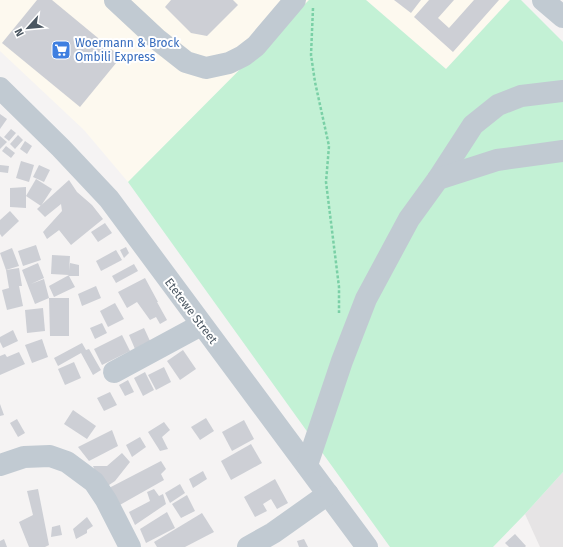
<svg xmlns="http://www.w3.org/2000/svg" width="563" height="547" viewBox="0 0 563 547" font-family="'Fira Sans',sans-serif">
<style>
.commercial{fill:#fdf9ef}
.education{fill:#e6e4e5}
.green{fill:#c3f1d5}
.building{fill:#cdcfd5}
.lines{fill:none;stroke-linecap:round;stroke-linejoin:round}
.path{stroke:#7ad0a6;stroke-width:2.5;stroke-dasharray:3 2;stroke-linecap:butt}
.minor{stroke:#c1cad2;stroke-width:22}
.labels{text-anchor:middle;stroke-width:4;stroke-linejoin:round;paint-order:stroke}
.shop-label{font-size:12px;fill:#366cbe;stroke:#fff;text-anchor:start}
.street-label{font-size:12px;fill:#4a5661;stroke:#fff}
</style>
<rect width="100%" height="100%" fill="#f5f3f3"/>
<g class="commercial">
<path d="M0,0H309L128,182L84,130L0,51Z"/>
<path d="M366,0H510L446,69Z"/>
</g>
<path class="education" d="M563,472V547H540L525,514Z"/>
<path class="green" d="M309,0H366L446,69L510,0H521L563,42V472L525,514L493,547H390L128,182Z"/>
<g class="building">
<path d="M37,0H52L121,57L80,107L2,43Z"/>
<path d="M171,0H233L238,5L207,36L191,33L165,7Z"/>
<path d="M394,0H421L411,13Z"/>
<path d="M429,0H454L438,18L449,28L474,0H499L453,52L414,17Z"/>
<path d="M0,114L7,119L0,129Z"/>
<path d="M11,129L16,133L9,141L4,137Z"/>
<path d="M18,135L23,140L15,149L10,144Z"/>
<path d="M0,136L7,142L0,149Z"/>
<path d="M25,141L32,146L27,154L20,149Z"/>
<path d="M6,146L15,153L11,158L2,151Z"/>
<path d="M21,161L34,165L29,182L16,178Z"/>
<path d="M0,165L9,166L8,173L0,172Z"/>
<path d="M39,165L50,170L44,182L33,177Z"/>
<path d="M36,179L52,189L41,206L26,196Z"/>
<path d="M69,180L77,192L92,205L103,219L71,245L59,230L74,219L47,239L43,232L62,211L61,204L45,217L37,209Z"/>
<path d="M26,187V208L10,207V188Z"/>
<path d="M10,211L19,221L2,237L0,234V220Z"/>
<path d="M105,223L112,233L98,242L91,232Z"/>
<path d="M36,245L41,260L23,266L18,251Z"/>
<path d="M126,247L129,253L124,258L120,250Z"/>
<path d="M12,248L19,266L6,270L0,253Z"/>
<path d="M116,250L122,260L101,271L96,261Z"/>
<path d="M52,255L70,256L69,271L70,263L79,265V276H69L75,287L54,297L49,286L69,275L51,274Z"/>
<path d="M38,263L44,278L31,284L44,279L49,298H69V336H50L49,298L35,304L22,270Z"/>
<path d="M134,264L138,271L116,283L112,276Z"/>
<path d="M19,268L22,286H19L23,306L7,310L2,290L9,288L6,270Z"/>
<path d="M145,278L158,302H157L167,320L160,324L156,317L150,320L137,302L127,308L118,292Z"/>
<path d="M96,286L101,298L82,306L78,294Z"/>
<path d="M115,303L124,319L108,327L100,311Z"/>
<path d="M43,308L45,331L27,333L25,310Z"/>
<path d="M102,323L107,333L95,339L90,328Z"/>
<path d="M144,328L150,341L135,349L129,335Z"/>
<path d="M13,330L18,341L3,348L0,342V337Z"/>
<path d="M122,335L130,351L102,365L94,349Z"/>
<path d="M42,339L48,357L32,363L25,345Z"/>
<path d="M82,343L86,350L89,349L101,370L93,375L81,353L58,366L54,358Z"/>
<path d="M183,350L196,369L180,380L167,361Z"/>
<path d="M19,352L25,364L0,375V356L5,354L7,357Z"/>
<path d="M74,362L81,378L65,385L58,369Z"/>
<path d="M164,367L171,382L156,390L148,375Z"/>
<path d="M145,372L154,390L143,396L134,378Z"/>
<path d="M128,380L134,392L125,396L119,385Z"/>
<path d="M110,392L117,405L104,411L97,398Z"/>
<path d="M0,404L4,415L0,416Z"/>
<path d="M73,410L96,426L87,439L64,424Z"/>
<path d="M206,418L214,431L200,440L191,427Z"/>
<path d="M17,419L25,433L18,437L10,423Z"/>
<path d="M244,420L254,439L232,451L222,432Z"/>
<path d="M164,422L170,430L162,437L168,449L160,451L148,432Z"/>
<path d="M112,430L118,446L89,461L78,447Z"/>
<path d="M140,437L146,447L132,457L126,445Z"/>
<path d="M251,444L262,463L231,480L221,461Z"/>
<path d="M122,453L130,462L115,481L103,489L93,466H107Z"/>
<path d="M161,461L166,469L161,474L164,480L118,506L107,489Z"/>
<path d="M203,471L207,479L193,488L189,479Z"/>
<path d="M275,479L288,503L277,509L271,499L263,504L267,511L255,517L244,497Z"/>
<path d="M180,484L185,493L170,503L165,493Z"/>
<path d="M38,489L49,545L45,547H29L19,522L33,515L27,491Z"/>
<path d="M154,489L159,496L163,494L166,504L135,525L129,512L150,501L147,492Z"/>
<path d="M187,495L195,511L181,518L172,504Z"/>
<path d="M167,512L175,528L146,543L140,529Z"/>
<path d="M202,513L214,532L185,547H157L154,542Z"/>
<path d="M87,517L93,526L87,530V533L76,539L73,529Z"/>
<path d="M60,525L62,535L51,537L52,527Z"/>
<path d="M515,534L526,546L525,547H509L505,543Z"/>
<path d="M4,539L7,547H0V541Z"/>
<path d="M304,539L308,547H299L297,541Z"/>
</g>
<g class="lines">
<path class="path" d="M313,8L311,55L315,82L329,146L326,182L339,287V313"/>
<g class="minor">
<path d="M115,0L158,40L186,62L206,68L229,63L243,56L256,46L295,0"/>
<path d="M543,0L563,17"/>
<path d="M0,88L61,148L109,199L367,547"/>
<path d="M438,179L473,125L498,105L521,96L563,91"/>
<path d="M114,372L201,325"/>
<path d="M0,465L24,457L50,456L67,462L94,482L106,500L130,547"/>
<path d="M307,465L342,361L366,299L409,219L438,179L497,160L563,151"/>
<path d="M248,547L273,533L328,494"/>
</g>
</g>
<defs>
<symbol id="supermarket-square" viewBox="-11 -11 22 22"><rect x="-9" y="-9" width="18" height="18" rx="4" fill="#3f7fe0" stroke="#fff"/><path d="M-6-5.5h2.5l.6 2H6L4.5 2H-2.5L-4.4-4H-6ZM-1.5 3.2a1.3 1.3 0 1 0 .1 0ZM3 3.2a1.3 1.3 0 1 0 .1 0Z" fill="#fff"/></symbol>
</defs>
<g fill-rule="evenodd">
<use href="#supermarket-square" x="50" y="39" width="22" height="22"/>
</g>
<g class="labels">
<g class="shop-label">
<text x="75" y="47">Woermann &amp; Brock<tspan x="75" dy="14">Ombili Express</tspan></text>
</g>
<g class="street-label">
<text transform="translate(191 311) rotate(53)" y="4">Etetewe Street</text>
</g>
</g>
<g transform="translate(28 28) rotate(243)" stroke="#ffffff" stroke-width="3" paint-order="stroke">
<path d="M0-3L7 15L0 10L-7 15Z" fill="#4a5661"/>
<text y="-6" font-size="11" font-weight="bold" text-anchor="middle" fill="#4a5661">N</text>
</g>
</svg>
